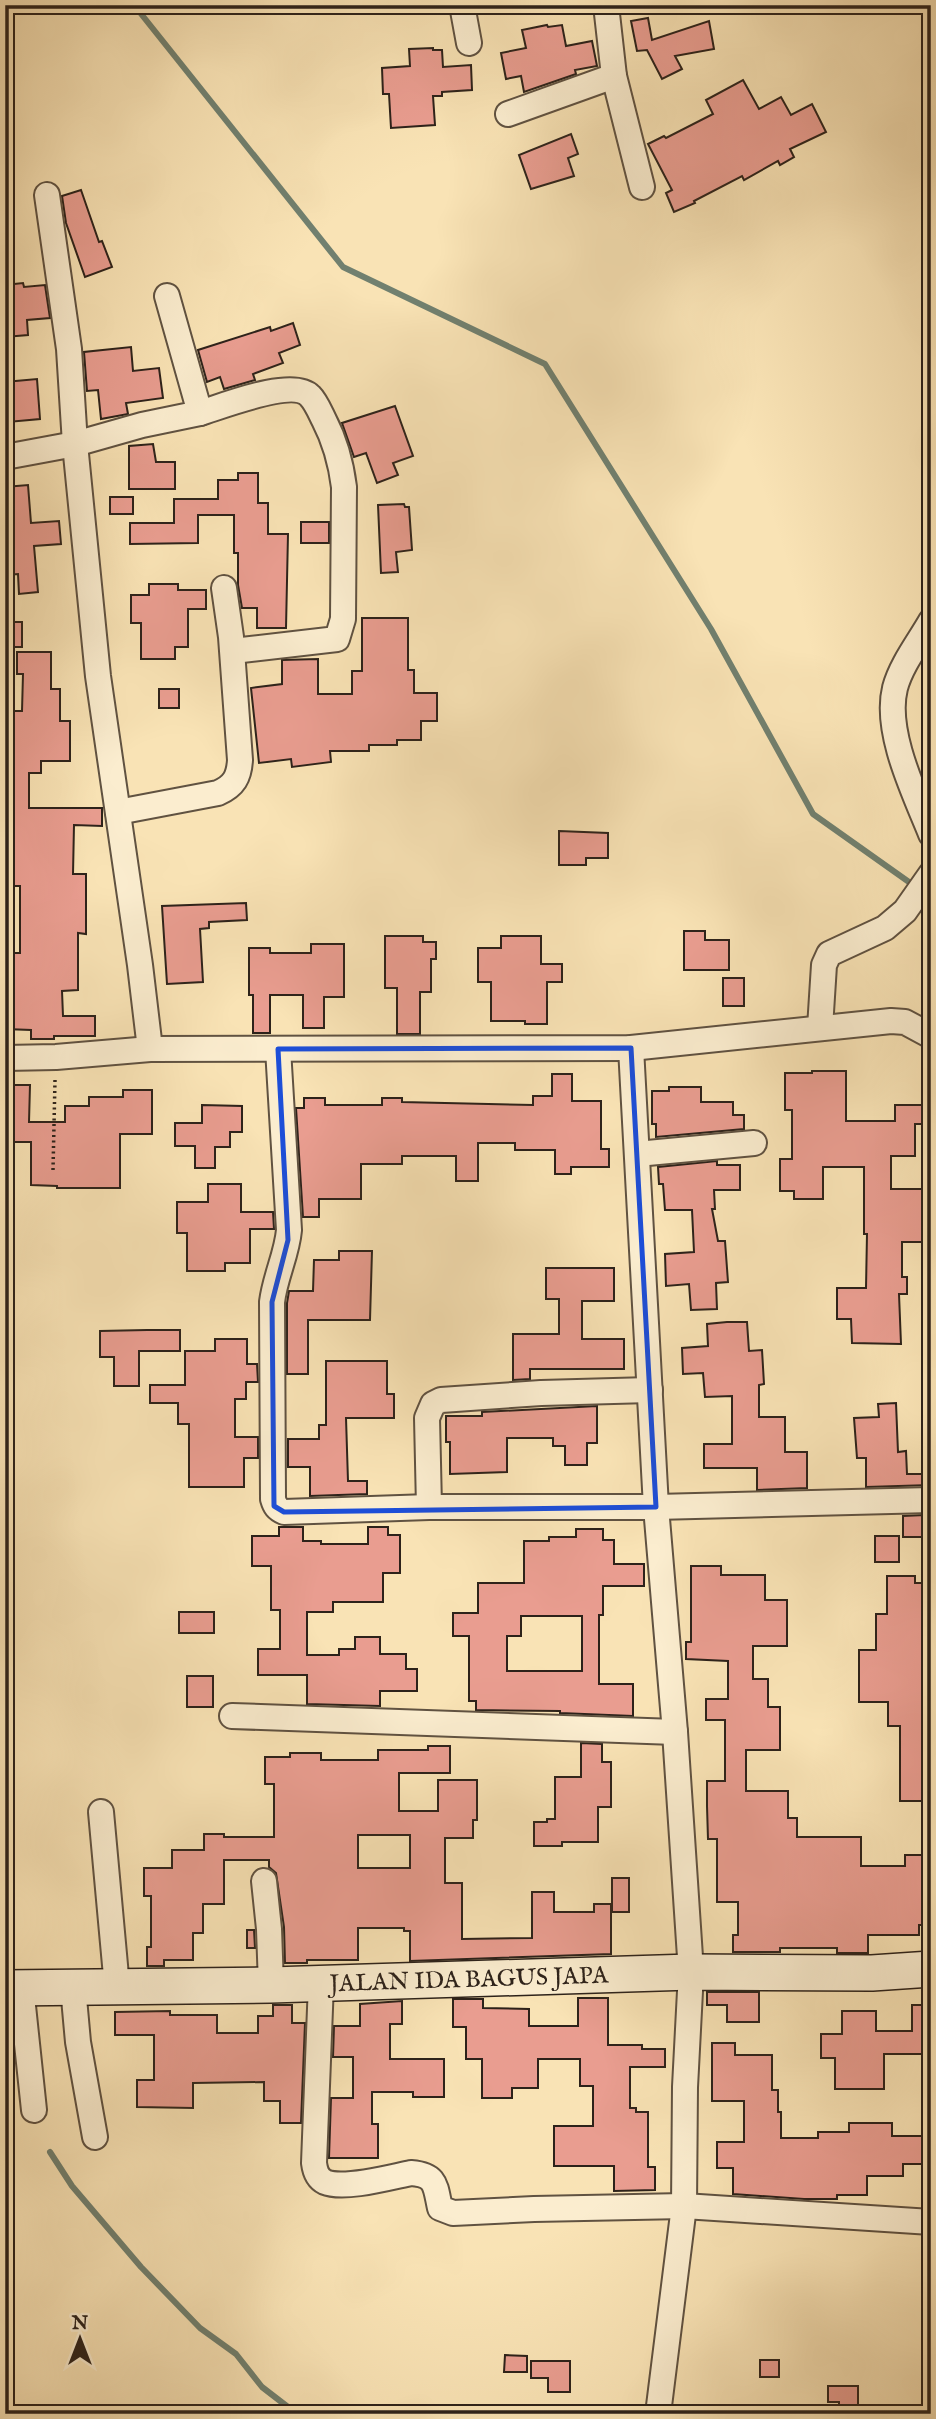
<svg xmlns="http://www.w3.org/2000/svg" width="936" height="2419" viewBox="0 0 936 2419" font-family="'IM FELL English',serif">
<style>
.lines{fill:none;stroke-linecap:round;stroke-linejoin:round}
.stream{stroke:#71806f;stroke-width:6}
.building{fill:#e99d90;stroke:#2d221a;stroke-width:2;fill-rule:evenodd}
.street-casing{stroke:#605241;stroke-width:28}
.secondary-casing{stroke:#2d221a;stroke-width:38}
.path{stroke:#2d221a;stroke-width:3.5;stroke-dasharray:2 3.5;stroke-linecap:butt}
.street{stroke:#fbedcf;stroke-width:24}
.secondary{stroke:#fbedcf;stroke-width:35}
.marked{fill:none;stroke:#1d4ed8;stroke-width:5;stroke-linejoin:round}
.labels{text-anchor:middle;stroke-width:6;stroke-linejoin:round;paint-order:stroke}
.street-label{font-size:24px;fill:#2d221a;stroke:#fbedcf}
</style>
<rect width="100%" height="100%" fill="#f9e3b5"/>
<filter id="stains"><feTurbulence type="fractalNoise" baseFrequency=".00286" numOctaves="4"/><feColorMatrix values="0 0 0 0 .2 0 0 0 0 .09 0 0 0 0 .02 0 0 0 .5 -.17"/></filter>
<radialGradient id="worn" r=".72"><stop offset=".6" stop-color="#630" stop-opacity="0"/><stop offset="1" stop-color="#630" stop-opacity=".3"/></radialGradient>
<g class="lines">
<g class="stream">
<path d="M134,5L343,267L545,364L711,629L813,814L916,887"/>
<path d="M50,2152L72,2186L141,2267L200,2328L236,2354L262,2387L297,2414"/>
</g>
</g>
<g class="building">
<path d="M648,18L652,40L709,21L714,49L675,56L682,69L662,79L647,50L637,51L631,21Z"/>
<path d="M547,25L548,27L562,25L566,46L592,41L597,66L575,70L576,74L524,92L521,76L506,79L501,53L526,48L522,30Z"/>
<path d="M433,48V50H442L443,67L471,65L472,90L442,92V96H433L435,125L391,128L389,94H383L382,68L410,66L409,49Z"/>
<path d="M743,80L759,109L781,97L791,115L812,104L826,132L790,149L794,157L780,165L778,161L744,180L742,176L694,201L695,203L674,212L666,193L672,190L648,144L664,136L666,138L713,114L706,100Z"/>
<path d="M571,134L578,154L568,158L574,176L531,189L519,155Z"/>
<path d="M81,190L99,242L102,241L112,267L85,277L66,223L62,196Z"/>
<path d="M23,283L24,287L45,285L50,318L27,320L28,335L5,337V285Z"/>
<path d="M293,323L300,345L279,353L283,363L253,374L255,380L224,389L220,377L207,382L198,350L270,327L271,331Z"/>
<path d="M131,347L133,371L159,368L163,398L126,403L128,414L101,419L98,390L87,391L84,352Z"/>
<path d="M37,379L40,419L8,422L5,382Z"/>
<path d="M395,406L413,456L393,463L398,475L377,483L366,453L354,457L342,423Z"/>
<path d="M153,444L156,462H175V489H129V446Z"/>
<path d="M238,473H258V503H268V534H288L286,628H257V608H242L238,585V553H234V515H198V543L130,544V523H174V499H218V480H238Z"/>
<path d="M28,485L31,523L59,521L61,544L34,546L38,592L19,594L18,574L5,575V487Z"/>
<rect x="110" y="497" width="23" height="17"/>
<path d="M404,504L405,507H409L412,550L396,552L398,572L381,573L378,505Z"/>
<rect x="301" y="522" width="28" height="21"/>
<path d="M149,584H178V590H206V609H188V647H175V659H141V623H131V595H149Z"/>
<path d="M362,618H408V670H414V693H437V721H421V740H397V745H369V751H330L331,762L292,767L291,759L259,763L251,688L282,684V660L318,659V694H352V671H362Z"/>
<rect x="5" y="622" width="17" height="25"/>
<path d="M17,652H51V689H60V721H70V761H41V773H29V808H102V826L74,825L73,874H86V934L78,933V990L62,991L63,1016H95V1036H54V1039H31V1030L5,1029V995H10V953H20V886H5V778H11L12,739H5V711H22L23,674H17Z"/>
<rect x="159" y="689" width="20" height="19"/>
<path d="M559,831L608,833V858H586V865H559Z"/>
<path d="M246,903L247,920L209,922V928L200,929L203,982L167,984L162,906Z"/>
<path d="M684,931H705V940H729V970H684Z"/>
<path d="M385,936H423V942H436V959H431V992H420V1034H397V988H385Z"/>
<path d="M501,936H541V964H562V982H547V1024H525V1021H491V982H478V948H501Z"/>
<path d="M311,944H344V997H324V1028H303V995H270V1033H253V995H249V948H270V953H311Z"/>
<rect x="723" y="978" width="21" height="28"/>
<path d="M812,1071H846V1121H895V1105H923V1124H915V1156H891V1189H931V1242H902V1277H907V1294H899L901,1344L852,1343L851,1319H837V1288H866L867,1234H864V1167H823V1199H794V1191H780V1159H792V1110H785V1073H812Z"/>
<path d="M552,1074H572V1101H601V1149H609V1167H571V1174H555V1150H515V1143H478V1181H456V1156H402V1164H361V1199H319V1217H303L296,1108H304V1098H325V1105H382V1098H402V1102L533,1105V1096H552Z"/>
<path d="M7,1085H30L29,1122H65V1106H89V1097H123V1090H152V1134H120V1188H57V1186L31,1185V1142H6Z"/>
<path d="M669,1087H701V1102H733V1115H744V1129L656,1137V1124H652V1091H669Z"/>
<path d="M202,1105L242,1106V1132H230V1147H215V1168H195V1146H175V1123H202Z"/>
<path d="M717,1161V1165H740V1190H714L715,1209H712L718,1241H725L728,1282L716,1283L717,1309L691,1310L689,1284L666,1286L665,1254L694,1252L692,1210H665L663,1184H659L658,1167Z"/>
<path d="M208,1184H241V1212H273L274,1229H250V1263H225V1271H187V1233H177V1202H208Z"/>
<path d="M339,1251H372L370,1320H308V1374H287V1303L289,1291H313L314,1260H339Z"/>
<path d="M546,1268H614V1301H582V1339H624V1369H530V1379L513,1380V1334H559V1299H546Z"/>
<path d="M727,1322H747L749,1351L762,1350L764,1384L759,1385V1417H785V1452H807V1488L757,1490V1468H704V1444H732V1396L705,1397L703,1373L683,1374L682,1348L708,1346L707,1324Z"/>
<path d="M147,1330H180V1351H139V1386H114V1357H100V1331Z"/>
<path d="M215,1339H247V1364H257L258,1382H246V1399H235V1437H258V1458H244V1487H189V1424H178V1403H150V1385H185V1351H215Z"/>
<path d="M326,1361H387V1394H394V1418H346L348,1481H367V1494L310,1496V1467H288V1439H319V1425H326Z"/>
<path d="M896,1403L898,1452L906,1451L907,1474H931V1485L866,1487V1458H857L854,1418L879,1417L878,1404Z"/>
<path d="M597,1406V1443H587V1465H565V1446H553V1438H507V1472L450,1474V1442H446V1416H482V1412Z"/>
<path d="M925,1515V1537H903V1516Z"/>
<path d="M279,1527H303V1541H321V1544H368V1527H388V1535H400V1573H383V1602H333V1612H307V1655H339V1649H355V1637H380V1654H406V1669H417V1691H380V1706L307,1704V1675H258V1649H280V1610H271V1566H252V1536H279Z"/>
<path d="M576,1529H603V1540H614V1564H644V1586H603V1615H599V1684H633V1716L560,1713V1711L476,1710V1701H469V1636H453V1613H478V1583H524V1541H549V1537H576ZM521,1616H582V1671H507V1636H521Z"/>
<rect x="875" y="1536" width="24" height="26"/>
<path d="M691,1566H721V1575H765V1600H787V1646H753V1679H768V1707H780V1750H746V1791H788V1818H797V1837H861V1866H905V1855H929L931,1925H919V1935H868V1953H837V1948H780V1952H733V1935H738V1902H717V1839H708L707,1806V1781H725V1720H706V1699H728V1661L686,1659V1642H691Z"/>
<path d="M887,1576H915V1583H931V1691L929,1726H925V1801H900V1726H888V1702H859V1650H876V1614H887Z"/>
<rect x="179" y="1612" width="35" height="21"/>
<rect x="187" y="1676" width="26" height="31"/>
<path d="M581,1743L602,1744V1762H611V1807H598V1842H562V1846H534V1822H547V1819H555V1777H581Z"/>
<path d="M428,1746H450V1773H399V1811H438V1780H477V1820H473V1838H445V1883H462V1939L532,1938V1892H554V1912H594V1904H611V1954L410,1961V1931H404V1928H358V1960H307V1963H285L284,1927L276,1873L269,1867V1860H224V1904H203V1933H193V1960H164V1966H147V1947H151V1896H144V1868H172V1850H204V1834H224V1837H274V1784H265V1757H290V1753H321V1760H378V1750H428ZM358,1835H410V1868H358Z"/>
<rect x="612" y="1878" width="17" height="34"/>
<path d="M247,1930H254L255,1948H247Z"/>
<path d="M707,1992H759V2022H727V2005H707Z"/>
<path d="M578,1998H608V2045H642V2049H665V2067H630V2108H636V2112H648V2167H655V2190L614,2191V2166H554V2126H593V2086H580V2059H538V2088H512V2098H482V2059H466V2027H453V1999H483V2008L529,2009V2026H578Z"/>
<path d="M402,2001V2024H390V2059H444V2097H413V2092H372V2124H378V2158H329L331,2098H353V2057H333L334,2026H360V2004Z"/>
<path d="M273,2005H292V2023H305L301,2123H280V2101H264V2082L193,2083V2108L137,2107V2080H154V2035H115V2012L170,2011V2015H217V2033H258V2016H273Z"/>
<path d="M912,2005H931V2054H884V2089H835V2058H821V2034H842V2011H876V2031H912Z"/>
<path d="M712,2043H735V2055H772V2090H778V2112H781V2138H818V2132H849V2123H892V2136H931V2164H903V2176H867V2195H837V2199H804L733,2194V2168H717V2142H744V2101H712Z"/>
<path d="M505,2355L527,2356V2372H504Z"/>
<rect x="760" y="2360" width="19" height="17"/>
<path d="M531,2361H570V2392H548V2378H531Z"/>
<path d="M828,2386H858V2414H839V2402H828Z"/>
</g>
<g class="lines">
<defs>
<g id="street">
<path d="M462,5L469,43"/>
<path d="M606,5L614,76L642,187"/>
<path d="M508,114L614,76"/>
<path d="M47,195L69,349L75,444L98,676L140,965L150,1049"/>
<path d="M200,413C223,406 293,378 310,396C316,402 320,412 324,420C335,441 341,463 344,487L343,619L337,639L233,651"/>
<path d="M5,457L75,444L142,425L200,413L167,296"/>
<path d="M931,621C919,642 901,665 895,688C884,732 915,794 931,834"/>
<path d="M118,812L218,793C234,786 239,777 240,760L231,637L224,588"/>
<path d="M820,1028L824,965L829,954L885,928L905,911L931,874"/>
<path d="M631,1048L656,1507L675,1732L691,1972L685,2087L684,2206L658,2414"/>
<path d="M278,1049L289,1230C287,1254 275,1277 272,1302L273,1499C275,1506 277,1509 284,1512L429,1507H656L931,1500"/>
<path d="M5,1058L56,1057L150,1049L631,1048L891,1021L905,1022L931,1036"/>
<path d="M637,1154L754,1143"/>
<path d="M429,1507L427,1418L433,1404L441,1400L541,1393L650,1390"/>
<path d="M232,1716L675,1732"/>
<path d="M101,1812L117,1987"/>
<path d="M264,1881L269,1929L271,1985"/>
<path d="M321,1983L314,2163C315,2171 317,2178 325,2182C344,2190 391,2177 411,2173C437,2175 435,2186 440,2208L453,2213L534,2209L684,2206L931,2222"/>
<path d="M21,1987L34,2110"/>
<path d="M73,1987L78,2042L95,2137"/>
</g>
<g id="secondary">
<path id="s1" d="M5,1988L271,1985L691,1972L872,1973L931,1969"/>
</g>
</defs>
<use href="#street" class="street-casing"/>
<use href="#secondary" class="secondary-casing"/>
<path class="path" d="M53,1170L55,1080"/>
<use href="#street" class="street"/>
<use href="#secondary" class="secondary"/>
</g>
<path class="marked" d="M631,1048L656,1507L284,1512L274,1506L272,1302L288,1240L278,1049Z"/>
<g class="labels">
<g class="street-label">
<text dy="8" stroke="none"><textPath href="#s1" startOffset="464">JALAN IDA BAGUS JAPA</textPath></text>
</g>
</g>
<rect width="936" height="2419" fill="none" stroke="#f9e3b5" stroke-width="28"/>
<rect x="7" y="7" width="922" height="2405" fill="none" stroke="#2d221a" stroke-width="3.5"/>
<rect x="14" y="14" width="908" height="2391" fill="none" stroke="#2d221a" stroke-width="2"/>
<g transform="translate(80 2339)" stroke="#fbedcf" stroke-width="5" paint-order="stroke">
<path d="M0-5L12 26L0 18L-12 26Z" fill="#2d221a"/>
<text y="-10" font-size="19" font-weight="bold" text-anchor="middle" fill="#2d221a">N</text>
</g>
<rect width="100%" height="100%" filter="url(#stains)"/>
<rect width="100%" height="100%" fill="url(#worn)"/>
</svg>
